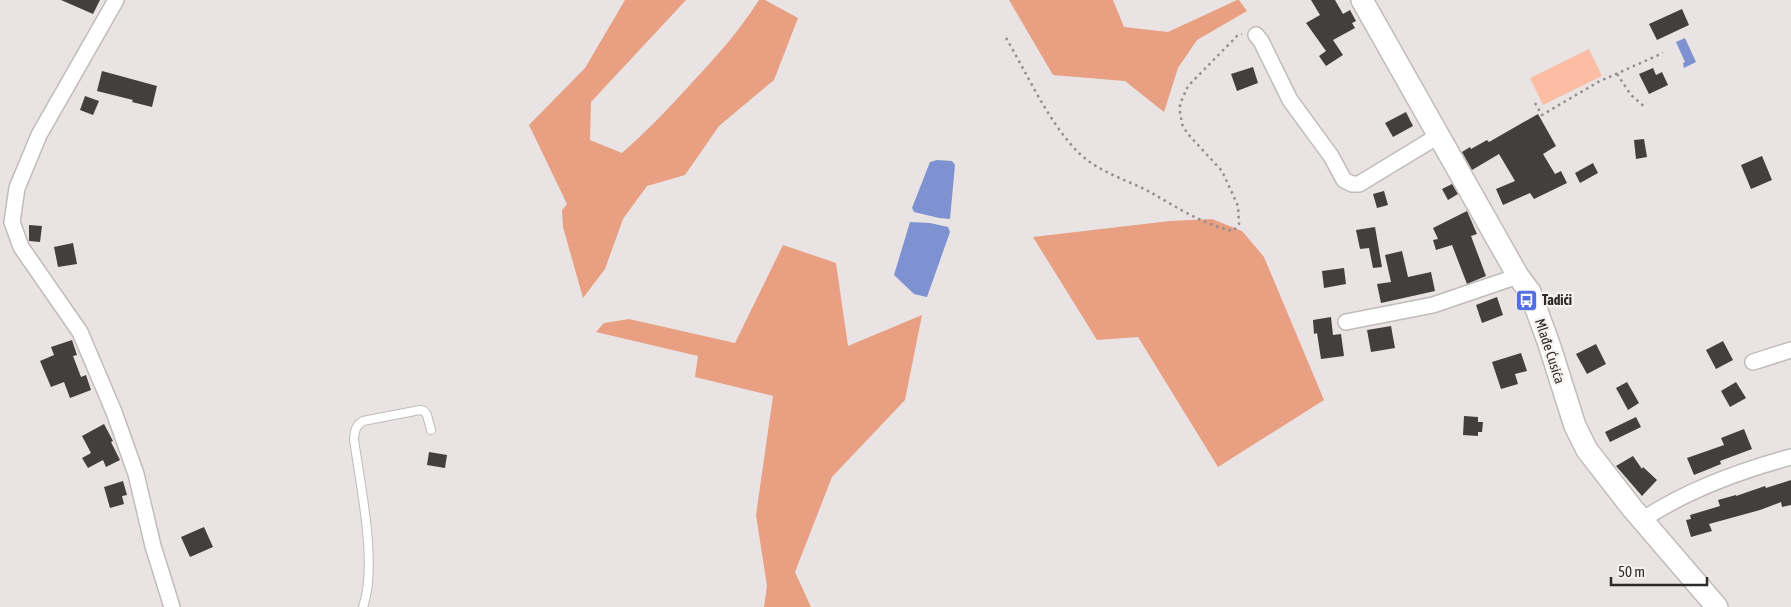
<svg xmlns="http://www.w3.org/2000/svg" width="1791" height="607" viewBox="0 0 1791 607" font-family="'Asap Condensed',sans-serif">
<style>
.green{fill:#fdbda4}
.forest{fill:#e89f82}
.water{fill:#7e92d1}
.building{fill:#423f3d}
.lines{fill:none;stroke-linecap:round;stroke-linejoin:round}
.lane-casing{stroke:#c0bcba;stroke-width:10}
.street-casing{stroke:#c0bcba;stroke-width:18}
.secondary-casing{stroke:#c0bcba;stroke-width:24}
.path{stroke:#928e8d;stroke-width:2.5;stroke-dasharray:2.5 4;stroke-linecap:butt}
.lane{stroke:#fff;stroke-width:8}
.street{stroke:#fff;stroke-width:15}
.secondary{stroke:#fff;stroke-width:21}
.labels{text-anchor:middle;stroke-width:5;stroke-linejoin:round;paint-order:stroke}
.poi-label{font-size:14px;font-weight:bold;fill:#2c2b2a;stroke:#f6f2f0;text-anchor:start}
.street-label{font-size:14px;fill:#2c2b2a;stroke:#f6f2f0}
</style>
<rect width="100%" height="100%" fill="#e9e4e3"/>
<path class="green" d="M1589,49L1602,76L1543,105L1530,78Z"/>
<g class="forest">
<path d="M625,0H686L591,102L590,140L622,153C646,132 667,110 688,87C714,59 738,33 759,0H765L798,18L774,80L719,126L685,175L647,186L623,219L605,269L583,298L563,227L562,210L567,204L529,125L585,68Z"/>
<path d="M1009,0H1113L1124,27L1168,32L1237,0H1239L1247,11L1197,40L1178,68L1164,112L1125,81L1053,75Z"/>
<path d="M1212,219L1242,231L1264,257L1324,400L1218,467L1138,337L1097,340L1033,237L1170,221Z"/>
<path d="M783,245L836,263L848,346L922,315L905,400L832,477L795,572L811,607H764L767,586L756,515L773,396L695,377L698,356L596,332L604,323L629,319L735,343Z"/>
</g>
<g class="water">
<path d="M1685,38L1696,62L1684,68L1683,63L1685,62L1676,42Z"/>
<path d="M937,160L952,161L955,165L950,219L939,218L914,212L912,208L930,162Z"/>
<path d="M910,222L930,223L948,227L950,232L927,297L914,294L894,275Z"/>
</g>
<g class="building">
<path d="M61,0H100L93,14Z"/>
<path d="M1311,0H1335L1343,14L1350,10L1356,21L1352,23L1355,28L1333,40L1343,55L1326,66L1319,56L1326,51L1306,23L1320,15Z"/>
<path d="M1682,9L1689,25L1657,40L1649,24Z"/>
<path d="M1253,67L1258,83L1237,91L1231,74Z"/>
<path d="M1653,68L1656,75L1662,72L1668,85L1649,94L1639,74Z"/>
<path d="M102,71L157,86L152,107L132,102L133,100L97,91Z"/>
<path d="M85,96L99,101L93,115L80,110Z"/>
<path d="M1406,112L1413,126L1393,137L1385,123Z"/>
<path d="M1538,114L1556,146L1543,154L1555,174L1561,171L1567,183L1534,199L1530,193L1503,205L1496,189L1515,181L1499,154L1472,170L1462,152L1470,147L1471,149L1487,140L1489,142Z"/>
<path d="M1644,139L1647,157L1636,159L1634,140Z"/>
<path d="M1762,156L1772,180L1751,189L1741,165Z"/>
<path d="M1593,163L1598,173L1580,183L1575,173Z"/>
<path d="M1452,184L1458,194L1448,200L1442,189Z"/>
<path d="M1384,191L1388,205L1377,208L1373,194Z"/>
<path d="M1467,211L1477,234L1471,236L1486,276L1467,284L1452,245L1436,250L1433,240L1438,239L1433,228Z"/>
<path d="M29,225L42,226L40,242L29,241Z"/>
<path d="M1375,227L1382,267L1373,268L1369,248L1360,249L1356,230Z"/>
<path d="M73,243L77,264L58,267L54,247Z"/>
<path d="M1402,251L1408,277L1431,272L1435,291L1381,303L1377,284L1391,282L1385,255Z"/>
<path d="M1344,268L1346,284L1324,288L1322,271Z"/>
<path d="M1497,297L1503,315L1482,323L1476,305Z"/>
<path d="M1331,317L1333,335L1341,334L1344,356L1321,359L1317,333L1314,334L1313,320Z"/>
<path d="M1391,326L1395,348L1371,352L1367,330Z"/>
<path d="M72,340L77,355L73,356L81,377L86,375L91,390L70,398L64,382L51,387L40,361L54,355L51,347Z"/>
<path d="M1723,341L1733,360L1716,369L1706,350Z"/>
<path d="M1596,344L1606,364L1587,374L1576,354Z"/>
<path d="M1521,353L1527,371L1515,374L1518,384L1501,389L1492,362Z"/>
<path d="M1627,382L1639,403L1628,410L1616,388Z"/>
<path d="M1736,382L1746,398L1730,407L1721,391Z"/>
<path d="M1464,416L1478,417V422H1483L1482,432H1478V436L1463,435Z"/>
<path d="M1636,417L1641,427L1610,442L1605,432Z"/>
<path d="M104,424L113,441L111,442L120,460L106,467L103,460L88,468L82,458L91,453L82,436Z"/>
<path d="M1744,429L1752,449L1720,461L1721,464L1694,475L1687,458L1724,445L1721,438Z"/>
<path d="M429,452L447,455L445,468L427,465Z"/>
<path d="M1633,456L1642,469L1643,467L1657,480L1642,496L1616,466Z"/>
<path d="M1791,480V505L1782,507L1781,502L1760,510L1709,524L1712,531L1691,537L1686,520L1691,519L1690,515L1720,506L1718,500L1736,495V496L1765,486L1766,488Z"/>
<path d="M123,481L127,495L122,496L124,504L110,508L104,487Z"/>
<path d="M204,527L213,547L190,557L181,537Z"/>
</g>
<g class="lines">
<defs>
<path id="lane" d="M363,607C378,564 360,485 354,439C355,431 355,426 363,421L420,410L424,411L427,415L431,430"/>
<g id="street">
<path d="M116,0L39,135L17,188L12,222L21,247L80,332L114,412L136,474L153,546L172,607"/>
<path d="M1256,35L1261,41L1290,100L1331,156L1344,180L1352,184H1359L1438,136"/>
<path d="M1346,322L1433,305L1518,276"/>
<path d="M1753,362L1791,350"/>
<path d="M1642,520C1687,490 1739,471 1791,457"/>
</g>
<path id="secondary" d="M1362,0L1518,276L1530,292L1549,344L1575,426L1587,450L1632,508L1717,607"/>
</defs>
<use href="#lane" class="lane-casing"/>
<use href="#street" class="street-casing"/>
<use href="#secondary" class="secondary-casing"/>
<g class="path">
<path d="M1006,38C1028,75 1049,124 1080,154C1099,172 1127,180 1150,192C1176,207 1204,225 1233,231L1239,224L1238,206L1222,171L1187,133L1182,124L1180,112V104L1188,86L1237,36L1242,34"/>
<path d="M1617,74L1631,95L1646,108"/>
<path d="M1535,103L1542,115L1598,82L1663,53"/>
</g>
<use href="#lane" class="lane"/>
<use href="#street" class="street"/>
<use href="#secondary" class="secondary"/>
</g>
<defs>
<symbol id="bus-square" viewBox="-11 -11 22 22"><rect x="-9" y="-9" width="18" height="18" rx="4" fill="#526fe4" stroke="#f6f2f0"/><path d="M-5-6H5V4H4V6H2V4H-2V6H-4V4H-5ZM-3.5-4V0h7V-4ZM-3.5 1.2v1.5H-2V1.2ZM2 1.2v1.5H3.5V1.2Z" fill="#fff"/></symbol>
</defs>
<g fill-rule="evenodd">
<use href="#bus-square" x="1514" y="288" width="25" height="25"/>
</g>
<g class="labels">
<g class="poi-label">
<text x="1542" y="305">Tadići</text>
</g>
<g class="street-label">
<text transform="translate(1550 351) rotate(72)" y="5">Mlađe Ćusića</text>
</g>
</g>
<path d="M1611 577v8h96v-8" fill="none" stroke="#2c2b2a" stroke-width="2.5"/>
<text x="1618" y="577" font-size="15" fill="#2c2b2a" stroke="#f6f2f0" stroke-width="4" paint-order="stroke">50 m</text>
</svg>
